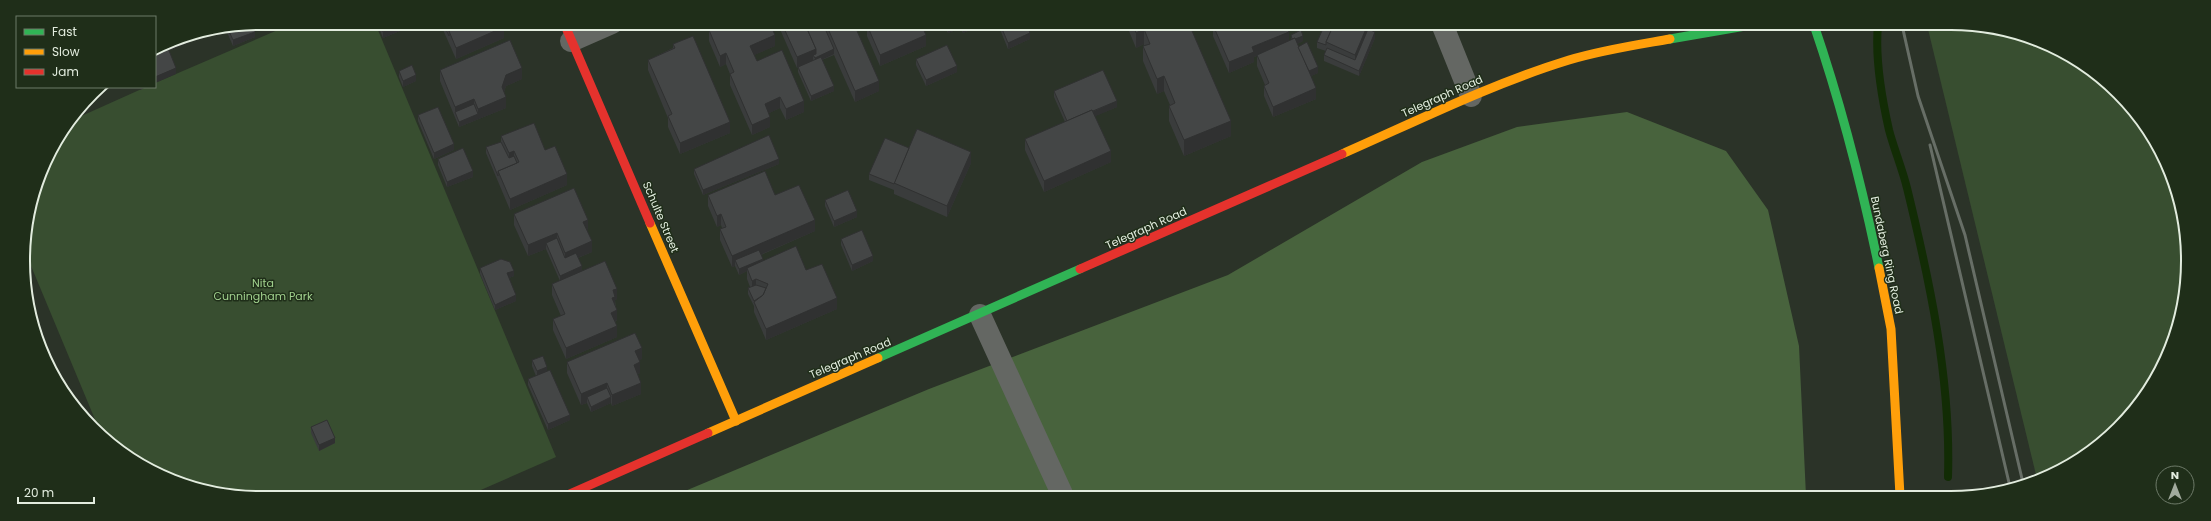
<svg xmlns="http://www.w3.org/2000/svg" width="2211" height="521" viewBox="0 0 2211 521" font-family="Poppins,sans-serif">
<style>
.green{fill:#384e30}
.forest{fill:#48633d}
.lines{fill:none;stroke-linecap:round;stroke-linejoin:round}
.stream{stroke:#122c05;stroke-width:8}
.street{stroke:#646763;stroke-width:22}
.fast{stroke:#30b455;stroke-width:9}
.slow{stroke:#ff9f0a;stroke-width:9}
.jam{stroke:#e5322d;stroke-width:9}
.rail{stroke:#676e66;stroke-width:3}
.wall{fill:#3a3c3c}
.shaded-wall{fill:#303131}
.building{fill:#444646;stroke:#303131}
.labels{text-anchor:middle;stroke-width:3;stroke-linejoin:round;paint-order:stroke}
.street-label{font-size:11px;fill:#e2ecde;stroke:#1f2e19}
.park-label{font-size:11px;fill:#a1d18e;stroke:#1f2e19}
.rim{fill:none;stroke:#e2ecde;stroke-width:2}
</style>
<rect width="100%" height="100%" fill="#2b3328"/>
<g class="green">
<path d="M294,23H375L556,457L467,496H229L142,466L99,429L24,249V245L48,155L77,118L146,87H155V83Z"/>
<path d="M1927,25H1982L2069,55L2139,116L2180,199L2186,292L2163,366L2118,429L2055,474L2037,479Z"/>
</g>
<path class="forest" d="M1627,112L1726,151L1768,210L1799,346L1806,496H673L929,389L1228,275L1422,162L1517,127Z"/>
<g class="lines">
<path class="stream" d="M1878,25C1875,56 1882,99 1889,130C1894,149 1902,168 1907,188C1930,282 1951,380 1948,477"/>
<g class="street">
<path d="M1442,24L1471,96"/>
<path d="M571,41L612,23"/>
<path d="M980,315L1063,496"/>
</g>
<g class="fast">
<path d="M1814,25C1841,104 1862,186 1879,268"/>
<path d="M1670,39L1751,25"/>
<path d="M878,358L1080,269"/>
</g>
<g class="slow">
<path d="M1342,154C1417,121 1491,84 1569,60C1602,50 1636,45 1670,39"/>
<path d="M650,223L736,421"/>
<path d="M1879,268L1891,329L1900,496"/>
<path d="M708,433L878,358"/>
</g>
<g class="jam">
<path d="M564,23L650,223"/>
<path d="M1080,269L1342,154"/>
<path d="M565,496L708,433"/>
</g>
<g class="rail">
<path d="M1902,25L1918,96L1965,235L2023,483"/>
<path d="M1930,145L2010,487"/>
</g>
</g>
<g class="wall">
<path d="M377,23H407V28L383,38Z"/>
<path d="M440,23H503L504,38L456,59Z"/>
<path d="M779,24H854L879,91L855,102L834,55L822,60L834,91L811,101L798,72V68H797L779,27Z"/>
<path d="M868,24H921L926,46L880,66L867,36V25L869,24Z"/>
<path d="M944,24H985L963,33L961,28L948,33Z"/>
<path d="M999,24H1000L1030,39L1008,49L999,27Z"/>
<path d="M1087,24H1101V26L1090,31Z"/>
<path d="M1126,24H1189L1231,136L1184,156L1169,121V106L1170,105L1164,91L1157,94L1143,61V46H1144V44L1136,48Z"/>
<path d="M1369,24V30L1375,38L1359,76L1324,61V55L1326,51L1317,48V42Z"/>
<path d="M252,25L255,37L233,46L226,30Z"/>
<path d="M1213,25L1289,41L1291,40V35L1303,41L1297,44L1298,47L1318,73L1311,76L1316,99L1273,117L1264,96V86L1265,85L1257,66V56L1254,57V62L1229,73L1213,36Z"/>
<path d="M709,30L775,46L754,55L757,61L804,112L786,120L780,108L769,113L770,127L752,135L730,85V74L726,64L720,67L709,41Z"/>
<path d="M209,33L171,50L167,42L170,41Z"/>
<path d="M673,44L730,133L680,154L668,127V118L648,70V60L673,48Z"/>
<path d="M916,59L957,72L926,86L916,65Z"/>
<path d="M440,70L522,79L506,86L504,92L506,108L459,127L440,81Z"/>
<path d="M399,71L416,81L403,87L399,77Z"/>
<path d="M1054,91L1117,107L1095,116L1111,162L1044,192L1025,150V139L1065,122L1054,97Z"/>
<path d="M418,115L454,150L434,159L418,121Z"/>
<path d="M501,136L545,150L567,185L510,210L486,153V147L501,142Z"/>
<path d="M909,148L971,163L947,217L894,194V190L869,180V174Z"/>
<path d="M438,159L473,177L447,187L438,165Z"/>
<path d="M779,164L703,195L694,174V169Z"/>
<path d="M708,195H775L815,231L761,255L763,261L806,270L837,309L766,340L754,312V306L748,294V288L750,287L747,279V271L739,275L735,266L732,267L720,240V229L722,228L721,225L717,227L708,206Z"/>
<path d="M825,200L857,217L834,227L825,206Z"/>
<path d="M514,214L587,231L592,252L578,258L582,271L617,299L615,300L617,320L615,322L617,337L566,359L553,330V319L561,316L552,295V284L560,281L546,249L528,256L514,225Z"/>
<path d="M841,239L873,261L852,271L841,245Z"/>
<path d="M480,268L514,276L509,278L516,301L495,310L480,274Z"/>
<path d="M642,359L639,360L640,373L638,374L641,394L612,406L611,403L591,412L587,403L581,405L567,373V362Z"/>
<path d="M532,360L547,371L570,420L548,430L528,385V379L536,376L532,366Z"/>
<path d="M311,427L335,443L319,451L311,433Z"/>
</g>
<g class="shaded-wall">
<path d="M406,23H407V28L383,38V32Z"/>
<path d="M948,24H961V28L948,33Z"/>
<path d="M963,24H985L963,33Z"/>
<path d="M1092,24H1101V26L1090,31V25Z"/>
<path d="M1368,24H1369V33L1355,66V55Z"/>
<path d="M504,27V38L456,59V48Z"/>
<path d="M1144,29V44L1136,48V33Z"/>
<path d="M255,32V37L233,46V40Z"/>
<path d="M1289,32V43L1257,55V56L1254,57V62L1229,73V62L1252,47Z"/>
<path d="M1375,32V38L1359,76V71Z"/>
<path d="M209,33L171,50V41Z"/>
<path d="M1030,33V39L1008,49V43Z"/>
<path d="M775,35V46L750,57V46Z"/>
<path d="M926,35V46L880,66V55Z"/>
<path d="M1303,36V41L1293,46V40Z"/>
<path d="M816,49H834V54L815,63V58L813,55V61L797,68V57Z"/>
<path d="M726,53V64L720,67V56Z"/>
<path d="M957,66V72L926,86V80Z"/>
<path d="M1318,67V73L1307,78V72Z"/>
<path d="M176,68V74L155,83V77Z"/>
<path d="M522,68V79L506,86L502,98V87L506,75Z"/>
<path d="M416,75V81L403,87V81Z"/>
<path d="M1164,76V91L1157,94V79Z"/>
<path d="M879,81V91L855,102V91Z"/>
<path d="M834,86V91L811,101V96Z"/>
<path d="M140,87H146L140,90Z"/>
<path d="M1316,88V99L1273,117V107Z"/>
<path d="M506,97V108L459,127V122L478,114V109Z"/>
<path d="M780,97V108L765,115V104Z"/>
<path d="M474,99V109L455,112V107Z"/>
<path d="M804,101V112L786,120V109Z"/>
<path d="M1117,101V107L1068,128V123Z"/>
<path d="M83,110V115L77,118Z"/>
<path d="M770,117V127L752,135V125Z"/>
<path d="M1231,121V136L1184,156V140Z"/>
<path d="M730,122V133L680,154V143Z"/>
<path d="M454,144V150L434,159V153Z"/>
<path d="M514,151V162L509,164V153Z"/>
<path d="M1111,151V162L1044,192V181Z"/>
<path d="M971,152V163L947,217V206Z"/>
<path d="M779,159V164L703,195V190Z"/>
<path d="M473,171V177L447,187V182Z"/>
<path d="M567,174V185L510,210V199Z"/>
<path d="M857,211V217L834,227V221Z"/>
<path d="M721,214V225L717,227V216Z"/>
<path d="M588,220V231L583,222Z"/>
<path d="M815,220V231L737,265L735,260V266L732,267V256Z"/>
<path d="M557,233V244L546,243V249L528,256V245Z"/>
<path d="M592,241V252L565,263V253Z"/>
<path d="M873,256V261L852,271V265Z"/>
<path d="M763,259V265L747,268V271L739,275V269Z"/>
<path d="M582,266V272L560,281V276Z"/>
<path d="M514,271V276L507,279V273Z"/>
<path d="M756,279V290L752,292V281Z"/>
<path d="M617,289V299L615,300V307L612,298L613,290Z"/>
<path d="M516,295V301L495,310V305Z"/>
<path d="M837,298V309L766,340V329Z"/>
<path d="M617,310V320L611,323V313Z"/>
<path d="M617,326V337L566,359V348Z"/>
<path d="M642,348V359L635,362V351Z"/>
<path d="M640,362V373L634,376V365Z"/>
<path d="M547,367V372L537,377V371Z"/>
<path d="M607,383V394L587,397V403L581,405V394Z"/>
<path d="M641,383V394L612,406V395Z"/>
<path d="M611,397V403L591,412V407Z"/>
<path d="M570,415V420L548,430V424Z"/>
<path d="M335,438V443L319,451V445Z"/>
</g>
<g class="building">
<path d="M380,23H406L383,32Z"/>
<path d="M443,23H457L458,26L449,31V36Z"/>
<path d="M459,23H503L504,27L456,48L449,31L460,26Z"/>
<path d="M723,24H770L775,35L750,46L757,61L782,50L804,101L786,109L780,97L765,104L770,117L752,125L730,74L734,72L726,53L720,56L709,30Z"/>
<path d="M782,24H805L816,49L797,57Z"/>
<path d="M805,24H823L834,49L815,58L813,55L816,54V49Z"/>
<path d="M826,24H854L879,81L855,91Z"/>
<path d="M870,24H921L926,35L880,55L867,25Z"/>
<path d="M1000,24H1026L1030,33L1008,43Z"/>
<path d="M1133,24H1189L1231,121L1184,140L1169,106L1175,103L1164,76L1157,79L1143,46L1150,44L1144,29L1136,33Z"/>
<path d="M1215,24H1286L1289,32L1252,47L1254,52L1229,62L1213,25Z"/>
<path d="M1325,24H1334L1326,42V45L1317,42Z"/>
<path d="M1334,24H1368L1355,55L1326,42Z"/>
<path d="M252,25L255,32L233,40L228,29Z"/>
<path d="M1368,29L1375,32L1359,71L1324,55L1327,48L1355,60Z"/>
<path d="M1301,30L1303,36L1295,39V38L1292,39L1291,35Z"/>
<path d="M693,36L730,122L680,143L668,116L672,114L648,60L675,48L673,44Z"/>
<path d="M1295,38L1316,88L1273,107L1264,86L1269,83L1257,55Z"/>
<path d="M510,40L522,68L506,75L502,87L506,97L478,109L474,99L455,107L440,70Z"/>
<path d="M1307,42L1318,67L1309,71L1298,47Z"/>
<path d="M166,43L176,68L155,77V50Z"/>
<path d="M947,45L957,66L926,80L916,59Z"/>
<path d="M821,57L834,86L811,96L798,67Z"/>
<path d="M412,65L416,75L403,81L399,71Z"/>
<path d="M1103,70L1117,101L1093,111L1092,110L1067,121L1054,91Z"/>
<path d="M474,104L478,114L459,122L455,112Z"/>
<path d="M438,107L454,144L434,153L418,115Z"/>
<path d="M1092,110L1111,151L1044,181L1025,139Z"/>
<path d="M534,123L545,150L555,146L567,174L510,199L498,171L519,162L514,151L509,153L501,136Z"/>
<path d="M917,129L971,152L947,206L894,183Z"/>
<path d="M769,135L779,159L703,190L694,169Z"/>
<path d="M885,138L909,148L894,184L869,174Z"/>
<path d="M501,142L509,158L514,156L517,163L498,171V176L486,147Z"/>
<path d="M463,148L473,171L447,182L438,159Z"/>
<path d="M765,171L775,195L799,185L815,220L732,256L720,229L726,227L721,214L717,216L708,195Z"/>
<path d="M574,188L588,220L583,222L592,241L565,253L557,233L528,245L514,214Z"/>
<path d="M848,190L857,211L834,221L825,200Z"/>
<path d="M862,230L873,256L852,265L841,239Z"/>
<path d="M557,238L565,258L576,253L582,266L560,276L546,243Z"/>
<path d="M796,246L806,270L822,264L837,298L766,329L754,302L763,295L768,284L756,279L752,281L747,268Z"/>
<path d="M759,250L763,259L739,269L735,260Z"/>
<path d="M501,259L510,262L514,271L507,273L516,295L495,305L480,268Z"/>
<path d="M605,261L617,289L613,290L615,297L612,298L617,310L611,313L617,326L566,348L553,319L565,314L552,284Z"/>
<path d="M756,285L766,288L763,295L754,301L748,288Z"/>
<path d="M635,333L642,348L635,351L640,362L634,365L641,383L612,395L607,383L581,394L567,362Z"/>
<path d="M543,356L547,367L537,371L532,360Z"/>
<path d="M550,370L570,415L548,424L528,379Z"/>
<path d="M607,388L611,397L591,407L587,397Z"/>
<path d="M327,420L335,438L319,445L311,427Z"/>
</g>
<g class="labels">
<g class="street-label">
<text transform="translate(1442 96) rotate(-24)" y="4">Telegraph Road</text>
<text transform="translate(661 217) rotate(67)" y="4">Schulte Street</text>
<text transform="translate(1146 228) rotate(-24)" y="4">Telegraph Road</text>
<text transform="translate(1887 255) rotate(78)" y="4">Bundaberg Ring Road</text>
<text transform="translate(850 358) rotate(-23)" y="4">Telegraph Road</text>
</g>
<g class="park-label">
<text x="263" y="287">Nita<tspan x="263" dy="13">Cunningham Park</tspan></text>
</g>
</g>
<path d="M0 0H2211V521H0ZM260 30H1951A230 230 0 0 1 2181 260V261A230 230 0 0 1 1951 491H260A230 230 0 0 1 30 261V260A230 230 0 0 1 260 30Z" fill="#1f2e19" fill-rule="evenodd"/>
<path class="rim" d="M260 30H1951A230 230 0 0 1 2181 260V261A230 230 0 0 1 1951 491H260A230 230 0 0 1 30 261V260A230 230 0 0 1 260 30Z"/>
<rect x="16" y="16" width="140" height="72" fill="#1f2e19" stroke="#6d7a68"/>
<rect x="24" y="29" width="20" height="6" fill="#30b455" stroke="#6d7a68"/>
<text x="52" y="36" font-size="12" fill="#e2ecde">Fast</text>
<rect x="24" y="49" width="20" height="6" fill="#ff9f0a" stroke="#6d7a68"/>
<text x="52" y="56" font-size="12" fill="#e2ecde">Slow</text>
<rect x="24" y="69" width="20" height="6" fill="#e5322d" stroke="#6d7a68"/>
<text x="52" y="76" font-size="12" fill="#e2ecde">Jam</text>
<g transform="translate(2175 485)"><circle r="19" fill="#1f2e19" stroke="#6d7a68"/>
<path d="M0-3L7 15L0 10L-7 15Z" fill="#a2ab9e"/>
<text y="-6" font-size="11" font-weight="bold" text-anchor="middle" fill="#e2ecde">N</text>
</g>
<path d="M18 497v6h76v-6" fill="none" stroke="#e2ecde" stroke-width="2"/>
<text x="24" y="497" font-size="12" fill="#e2ecde" stroke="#1f2e19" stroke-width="3" paint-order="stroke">20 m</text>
</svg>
